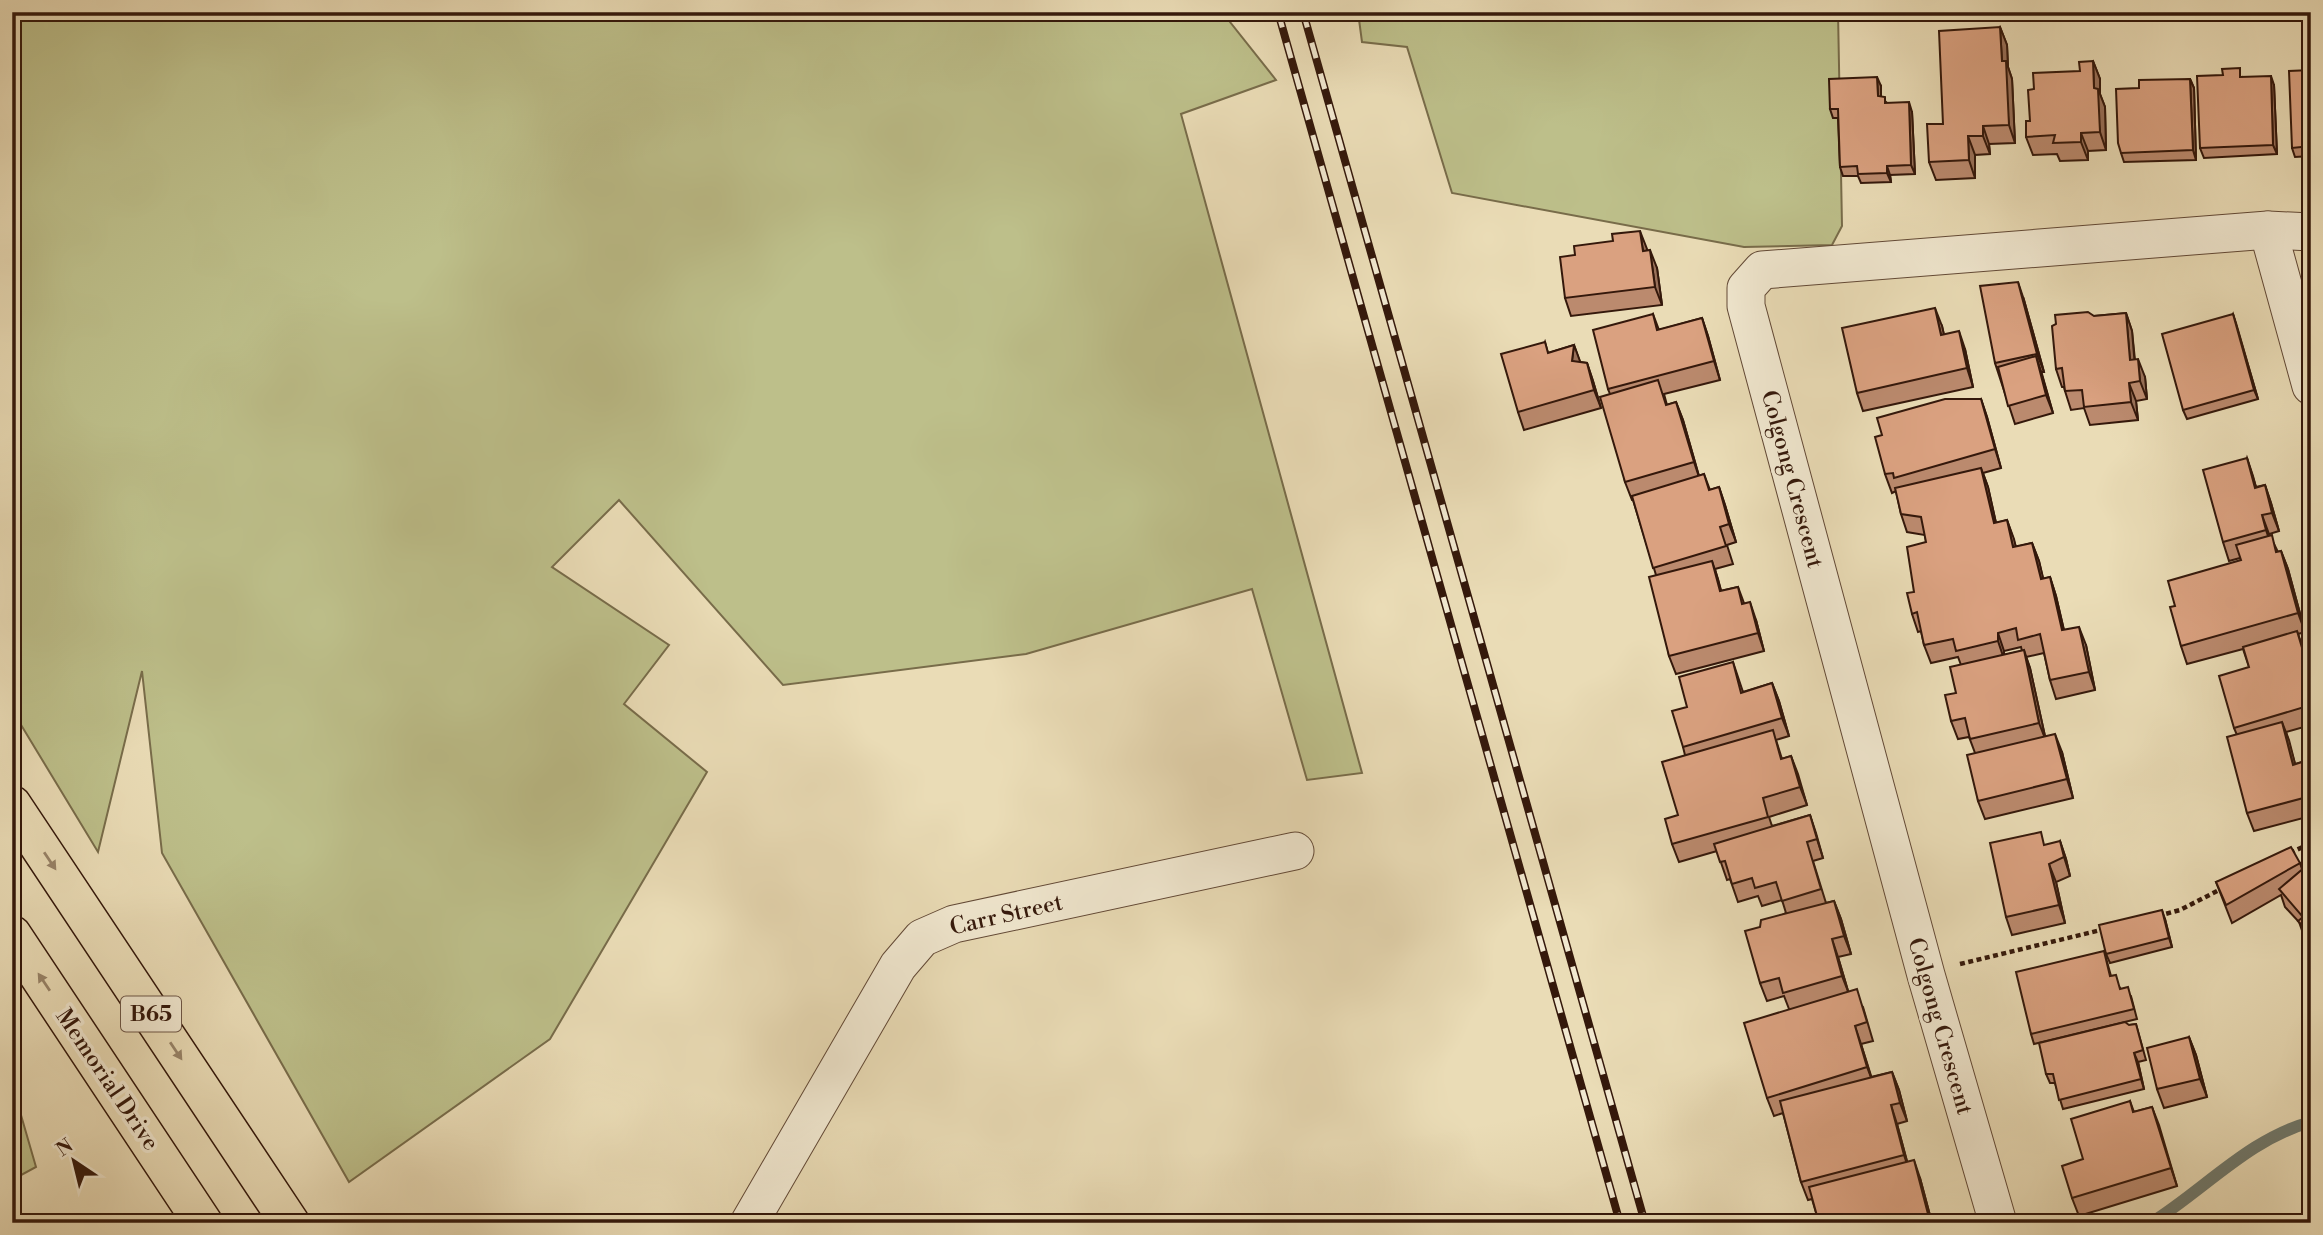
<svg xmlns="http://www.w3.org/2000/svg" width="2323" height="1235" viewBox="0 0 2323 1235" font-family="'Libre Bodoni',serif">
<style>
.green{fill:#bdbf8a;stroke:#786c4a;stroke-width:2}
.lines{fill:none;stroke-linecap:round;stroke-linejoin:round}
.stream{stroke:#707a6e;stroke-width:12}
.minor-casing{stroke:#624936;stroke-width:39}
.primary-casing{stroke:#34180b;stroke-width:41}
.path{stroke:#34180b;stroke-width:4.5;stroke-dasharray:5 3.5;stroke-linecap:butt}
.minor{stroke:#f1e8d0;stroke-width:37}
.primary{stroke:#eadcb6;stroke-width:38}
.rail-casing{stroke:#34180b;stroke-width:8}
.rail{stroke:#f1e8d0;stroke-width:5;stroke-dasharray:16;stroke-linecap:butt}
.wall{fill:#bb8a6e;stroke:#34180b;stroke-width:2;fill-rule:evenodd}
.shaded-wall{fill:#99715a;stroke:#34180b;stroke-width:2}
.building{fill:#daa180;stroke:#34180b;stroke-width:2}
.oneway{fill:#988469}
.labels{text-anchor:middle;stroke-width:7;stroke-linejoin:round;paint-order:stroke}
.shield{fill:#f1e8d0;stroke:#6d5646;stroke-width:2}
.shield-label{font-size:21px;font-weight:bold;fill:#34180b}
.street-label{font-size:23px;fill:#34180b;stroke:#f1e8d0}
</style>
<rect width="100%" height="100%" fill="#eadcb6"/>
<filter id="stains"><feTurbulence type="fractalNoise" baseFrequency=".00286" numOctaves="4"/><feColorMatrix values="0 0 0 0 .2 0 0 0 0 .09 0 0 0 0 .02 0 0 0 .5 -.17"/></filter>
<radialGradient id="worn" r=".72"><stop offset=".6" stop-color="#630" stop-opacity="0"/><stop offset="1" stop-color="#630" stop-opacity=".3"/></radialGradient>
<g class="green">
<path d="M12,12H1222L1276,80L1181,114L1362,773L1307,780L1252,589L1026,654L783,685L619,500L552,567L669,645L624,704L707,772L550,1039L349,1182L162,853L142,671L98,852L12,710Z"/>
<path d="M1358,12H1577L1661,19L1678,12H1838L1842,226L1832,245L1744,247L1452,193L1407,47L1362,42Z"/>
<path d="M12,1084L36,1167L12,1180Z"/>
</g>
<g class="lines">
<path class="stream" d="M2151,1223C2204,1190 2250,1138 2311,1122"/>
<defs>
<g id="minor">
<path d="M2268,230L2311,386"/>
<path d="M749,1223L898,966L922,938L954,924L1295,851"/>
<path d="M1998,1223L1926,975L1746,306V288L1762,270L2268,230L2311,232"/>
</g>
<g id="primary">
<path d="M12,805L290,1223"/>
<path d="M12,935L203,1223"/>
</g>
</defs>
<use href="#minor" class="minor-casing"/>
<use href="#primary" class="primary-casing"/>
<g class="path">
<path d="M2290,853L2311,843"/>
<path d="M2158,916L2180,910L2223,888"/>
<path d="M1960,964L2105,929"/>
</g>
<use href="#minor" class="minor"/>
<use href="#primary" class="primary"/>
<defs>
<g id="rail">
<path d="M1278,12L1620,1223"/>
<path d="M1303,12L1645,1223"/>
</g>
</defs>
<use href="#rail" class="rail-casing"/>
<use href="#rail" class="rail"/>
</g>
<g class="wall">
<path d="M2000,27L2007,45L2008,67L2012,79L2015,143L1989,144L1990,154L1975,155V178L1936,180L1929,162L1943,124Z"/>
<path d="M2093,61L2100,79V94L2105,107L2106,150L2088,151V160L2060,161L2057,154L2033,155L2026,137L2030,121L2080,71Z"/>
<path d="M2311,70V156L2295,157L2292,148Z"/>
<path d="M2243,77L2274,85L2277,154L2204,158L2200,148Z"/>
<path d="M2190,79L2194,88L2196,160L2124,162L2121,153L2139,88Z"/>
<path d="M1881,86V97L1887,103L1912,112L1915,174L1890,175L1891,182L1861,183L1858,176H1843L1840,167L1838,118H1833L1830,109Z"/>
<path d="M1647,251L1657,268L1662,305L1571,316L1565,298Z"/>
<path d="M2024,300L2044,372H2041L2053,413L2015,424L1995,363Z"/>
<path d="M2126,313L2132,331L2135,360L2145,377L2147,399L2136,401L2138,420L2090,425L2084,408L2071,410L2065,391L2064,387H2062L2056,369L2094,316Z"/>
<path d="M1653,314L1659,330L1702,318L1708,336L1720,380L1664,394L1667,405L1676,402L1683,420L1699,476L1704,474L1710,490L1719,487L1725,505L1736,542L1727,545L1733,564L1715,569L1721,591L1738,587L1744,603L1756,620L1764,651L1676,674L1669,656L1656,575L1633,500H1632L1625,482L1610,394L1608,389Z"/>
<path d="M2233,314L2258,399L2187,419L2183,410Z"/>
<path d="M1942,326L1944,335L1965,349L1973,387L1863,411L1857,393Z"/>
<path d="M1545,342L1548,353L1574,345L1580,362L1587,363L1593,381L1601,408L1524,430L1518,412Z"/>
<path d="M1981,399L1987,417L2001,468L1983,473L1988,487L1996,523L2007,520L2016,547L2032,543L2039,561L2043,579L2050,577L2056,596L2064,630L2086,645L2095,690L2056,699L2050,680L2044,653L2026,657L2030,668L2045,736L2062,752L2073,798L1985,819L1978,801L1975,753L1969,737L1958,739L1951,721L1961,665L1958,657L1931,663L1924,645L1921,631L1918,632L1912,614L1914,592L1926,542L1925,535L1907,532L1901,514L1896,491L1892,493L1885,474ZM2021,647L2022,651L2004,655V651Z"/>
<path d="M2247,458L2256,487L2265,485L2271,503L2279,531L2269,534L2278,552L2281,551L2288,569L2305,632L2298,634L2311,674V725L2286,732L2295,764L2302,762L2311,789V816L2254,831L2247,813L2237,735L2234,728L2249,667L2243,649L2187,664L2181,646L2175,606L2241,560L2240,558L2229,561L2223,542Z"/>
<path d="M1733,662L1743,692L1772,683L1779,701L1789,736L1776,740L1782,759L1791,756L1807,805L1769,817L1772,826L1810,815L1823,858L1813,861L1826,903L1834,901L1841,919L1851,954L1838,957L1848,991L1863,1007L1873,1041L1861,1044L1871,1077L1892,1072L1899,1090L1907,1121L1897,1124L1907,1161L1920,1178L1932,1223H1819L1812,1199L1808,1200L1801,1182L1783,1113L1774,1116L1767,1098L1789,1009L1784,996L1767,1001L1760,983V927L1786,913L1782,900L1762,906L1758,896L1738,902L1730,879L1727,880L1717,851L1679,862L1672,844L1678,815L1685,755L1683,747L1687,707Z"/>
<path d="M2060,841L2066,859L2070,876L2056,882L2065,923L2012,935L2006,917Z"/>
<path d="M2311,862V946L2305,939L2299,922L2285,907L2281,895L2232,923L2216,882L2300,863L2302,869Z"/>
<path d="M2165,919L2172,947L2110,963L2106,954Z"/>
<path d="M2104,951L2111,976L2121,989L2131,996L2137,1019L2034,1044L2031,1034Z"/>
<path d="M2136,1024L2146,1060L2138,1062L2144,1089L2063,1109L2055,1083H2050L2046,1074L2129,1025Z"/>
<path d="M2189,1037L2196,1055L2207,1097L2164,1108L2157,1089Z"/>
<path d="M2130,1101L2134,1112L2152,1107L2177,1186L2079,1216L2072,1198L2083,1159Z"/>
</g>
<g class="shaded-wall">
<path d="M2000,27L2007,45L2008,67L2012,79L2015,143L2009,125L2002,61Z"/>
<path d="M2093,61L2100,79V94L2105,107L2106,150L2100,132L2094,88Z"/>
<path d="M2271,76L2274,85L2277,154L2273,145Z"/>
<path d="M1877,77L1881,86V106L1878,96Z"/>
<path d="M2190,79L2194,88L2196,160L2193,150Z"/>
<path d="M1909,102L1912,112L1915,174L1911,165Z"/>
<path d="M1983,126L1989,144L1990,154L1983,136Z"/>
<path d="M2081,133L2088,151V160L2081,142Z"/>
<path d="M1968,136L1975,155V178L1969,160Z"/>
<path d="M1887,166L1890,175L1891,182L1887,173Z"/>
<path d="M1640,231L1647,249L1650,269L1643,251Z"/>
<path d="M1650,250L1657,268L1662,305L1655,287Z"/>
<path d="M2018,282L2024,300L2044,372L2037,354Z"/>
<path d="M1935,308L1942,326L1948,353L1941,335Z"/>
<path d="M2126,313L2132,331L2136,379L2130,360Z"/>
<path d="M2233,314L2236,323L2258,399L2254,390Z"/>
<path d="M1702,318L1708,336L1720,380L1714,361Z"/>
<path d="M1959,331L1965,349L1973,387L1967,368Z"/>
<path d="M1574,345L1581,364L1572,361Z"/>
<path d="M2036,356L2042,374L2053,413L2046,395Z"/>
<path d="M2138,359L2145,377L2147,399L2140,381Z"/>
<path d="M1587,363L1593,381L1601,408L1594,390Z"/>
<path d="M2129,383L2136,401L2138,420L2131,402Z"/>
<path d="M1981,399L1987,417L2001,468L1995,449Z"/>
<path d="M1676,402L1683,420L1700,480L1694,462Z"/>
<path d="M2247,458L2253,476L2261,506L2255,488Z"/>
<path d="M1981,468L1988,487L2000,541L1994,523Z"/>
<path d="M2265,485L2271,503L2279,531L2272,513Z"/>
<path d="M1719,487L1725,505L1736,542L1729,524Z"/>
<path d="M2262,515L2269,534L2272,548L2266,530Z"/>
<path d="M2007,520L2014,539L2020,566L2013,547Z"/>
<path d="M2032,543L2039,561L2048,598L2041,579Z"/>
<path d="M2281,551L2288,569L2305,632L2298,613Z"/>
<path d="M1712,561L1718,579L1726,609L1720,591Z"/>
<path d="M2050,577L2056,596L2068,648L2062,630Z"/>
<path d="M1750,602L1756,620L1764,651L1758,633Z"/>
<path d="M2079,627L2086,645L2095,690L2089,672Z"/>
<path d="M2297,631L2311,674V678Z"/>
<path d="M1998,633L2004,651V659L1998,641Z"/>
<path d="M2024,650L2030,668L2046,741L2039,723Z"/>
<path d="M1772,683L1779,701L1789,736L1782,718Z"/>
<path d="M2282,722L2289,740L2300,783L2293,765Z"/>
<path d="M2055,734L2062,752L2073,798L2067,779Z"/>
<path d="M1791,756L1798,774L1807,805L1800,787Z"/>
<path d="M2302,762L2311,789V796Z"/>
<path d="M1810,815L1816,833L1823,858L1817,839Z"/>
<path d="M2060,841L2066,859L2070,876L2064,857Z"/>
<path d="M2049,864L2056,882L2065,923L2059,905Z"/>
<path d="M1834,901L1841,919L1851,954L1844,936Z"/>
<path d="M2162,910L2165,919L2172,947L2169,938Z"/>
<path d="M1832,939L1838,957L1849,994L1842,976Z"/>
<path d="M1855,1026L1861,1044L1874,1085L1867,1067Z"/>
<path d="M2189,1037L2196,1055L2207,1097L2200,1079Z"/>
<path d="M2134,1053L2138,1062L2144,1089L2141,1079Z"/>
<path d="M1892,1072L1899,1090L1907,1121L1900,1103Z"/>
<path d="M1891,1105L1897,1124L1910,1173L1904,1155Z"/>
<path d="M2152,1107L2159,1125L2177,1186L2171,1168Z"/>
<path d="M1914,1160L1920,1178L1932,1223L1928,1214Z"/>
</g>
<g class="building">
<path d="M2000,27L2002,61H2006L2009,125L1983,126V136H1968L1969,160L1929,162L1927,124H1943L1939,31Z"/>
<path d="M2093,61L2094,88L2098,89L2100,132L2081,133V142L2053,143L2055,135L2026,137V121H2030L2028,90L2034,89L2033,73L2080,71L2079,62Z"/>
<path d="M2240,68V77L2271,76L2273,145L2200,148L2197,76L2223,75L2222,69Z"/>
<path d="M2311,70V146L2292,148L2289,71Z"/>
<path d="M1877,77L1878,96L1885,97V103L1909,102L1911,165L1887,166V173L1858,174L1857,166L1840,167L1838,109H1830L1829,79Z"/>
<path d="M2190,79L2193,150L2121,153L2118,143L2116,89L2139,88V80Z"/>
<path d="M1640,231L1643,251L1650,250L1655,287L1565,298L1560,257L1575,255L1574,246L1613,241L1612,234Z"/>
<path d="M2018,282L2037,354L1995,363L1980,286Z"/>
<path d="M1935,308L1941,335L1959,331L1967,368L1857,393L1842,328Z"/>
<path d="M2088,312L2094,316L2126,313L2130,360L2138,359L2140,381L2129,383L2131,402L2084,407L2082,390L2065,391L2062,368L2056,369L2052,326L2056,324L2055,315Z"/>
<path d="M1653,314L1657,330L1702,318L1714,361L1608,389L1593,330Z"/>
<path d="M2233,314L2254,390L2183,410L2162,334Z"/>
<path d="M1545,342L1548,353L1574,345L1572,361L1587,363L1594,390L1518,412L1501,354Z"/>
<path d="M2036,356L2046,395L2008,406L1998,367Z"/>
<path d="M1658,380L1666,405L1676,402L1694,462L1625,482L1600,397Z"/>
<path d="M1945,399H1981L1995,449L1894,478L1893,473L1885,474L1875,437L1882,435L1877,418Z"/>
<path d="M2247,458L2255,488L2265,485L2272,513L2262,515L2266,530L2223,542L2203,470Z"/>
<path d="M1981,468L1994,523L2007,520L2013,547L2032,543L2041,579L2050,577L2062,630L2079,627L2089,672L2050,680L2040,634L2018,640L2016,628L1998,633V641L1956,651L1953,639L1924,645L1917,612L1912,614L1907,593L1914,592L1907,547L1926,542L1921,517L1901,514L1895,488Z"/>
<path d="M1704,474L1709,490L1719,487L1729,524L1720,527L1726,546L1653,568L1632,496Z"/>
<path d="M2272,535L2276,552L2281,551L2298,613L2181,646L2170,607L2175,606L2168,581L2241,560L2236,545Z"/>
<path d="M1712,561L1720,591L1738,587L1742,604L1750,602L1758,633L1669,656L1649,577Z"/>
<path d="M2297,631L2311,678V705L2234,728L2219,676L2249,667L2243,647Z"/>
<path d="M2024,650L2039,723L1970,739L1965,718L1951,721L1945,695L1956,693L1950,667Z"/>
<path d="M1733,662L1741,693L1772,683L1782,718L1683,747L1672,711L1687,707L1679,677Z"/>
<path d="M2282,722L2293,765L2302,762L2311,796L2247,813L2227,737Z"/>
<path d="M1773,730L1781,759L1791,756L1800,787L1763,798L1768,817L1672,844L1665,819L1678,815L1662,762Z"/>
<path d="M2055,734L2067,779L1978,801L1967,755Z"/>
<path d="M1810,815L1817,839L1807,842L1821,889L1782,901L1776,882L1755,888L1752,878L1732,884L1725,861L1720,862L1714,844Z"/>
<path d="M2041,832L2044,845L2060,841L2064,857L2049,864L2059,905L2006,917L1990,843Z"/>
<path d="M2291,847L2300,863L2226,905L2216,882Z"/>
<path d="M2311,862V931H2307L2298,921L2303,917L2279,889Z"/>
<path d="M1834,901L1844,936L1832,939L1842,976L1783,993L1779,978L1760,983L1745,931L1760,927L1761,920Z"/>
<path d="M2162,910L2169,938L2106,954L2099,925Z"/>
<path d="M2104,951L2110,976L2116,975L2120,989L2128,987L2134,1009L2031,1034L2016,972Z"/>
<path d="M1857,989L1867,1022L1855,1026L1867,1067L1767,1098L1744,1023Z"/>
<path d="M2125,1022L2129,1025L2136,1024L2143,1050L2134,1053L2141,1079L2059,1100L2053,1074H2046L2039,1043Z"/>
<path d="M2189,1037L2200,1079L2157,1089L2147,1048Z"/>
<path d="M1892,1072L1900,1103L1891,1105L1904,1155L1801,1182L1780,1101Z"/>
<path d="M2130,1101L2133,1112L2152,1107L2171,1168L2072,1198L2062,1166L2083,1159L2071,1119Z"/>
<path d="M1914,1160L1928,1214L1917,1217L1918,1223H1819L1809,1187Z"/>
</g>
<defs><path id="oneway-solid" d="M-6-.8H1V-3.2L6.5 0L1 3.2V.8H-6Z" transform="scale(1.75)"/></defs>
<g class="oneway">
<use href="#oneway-solid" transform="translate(50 861) rotate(56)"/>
<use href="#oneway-solid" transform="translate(44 982) rotate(-124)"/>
<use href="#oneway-solid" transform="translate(176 1051) rotate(56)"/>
</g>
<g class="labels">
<rect class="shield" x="121" y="996.5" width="60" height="35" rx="5"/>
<g class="shield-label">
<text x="151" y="1021">B65</text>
</g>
<g class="street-label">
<text transform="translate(1793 479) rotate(75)" y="8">Colgong Crescent</text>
<text transform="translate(1006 914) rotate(-13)" y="8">Carr Street</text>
<text transform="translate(1941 1026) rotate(74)" y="8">Colgong Crescent</text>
<text transform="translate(108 1079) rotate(56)" y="8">Memorial Drive</text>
</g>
</g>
<rect width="2323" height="1235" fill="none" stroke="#eadcb6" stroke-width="42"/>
<rect x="14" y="14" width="2295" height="1207" fill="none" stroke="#34180b" stroke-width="3.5"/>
<rect x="21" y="21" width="2281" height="1193" fill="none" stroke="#34180b" stroke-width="2"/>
<g transform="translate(74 1161) rotate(325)" stroke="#f1e8d0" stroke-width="5" paint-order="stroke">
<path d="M0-5L12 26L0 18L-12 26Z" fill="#34180b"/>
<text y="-10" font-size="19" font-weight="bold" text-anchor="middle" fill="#34180b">N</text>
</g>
<rect width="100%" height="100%" filter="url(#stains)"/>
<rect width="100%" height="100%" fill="url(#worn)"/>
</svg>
